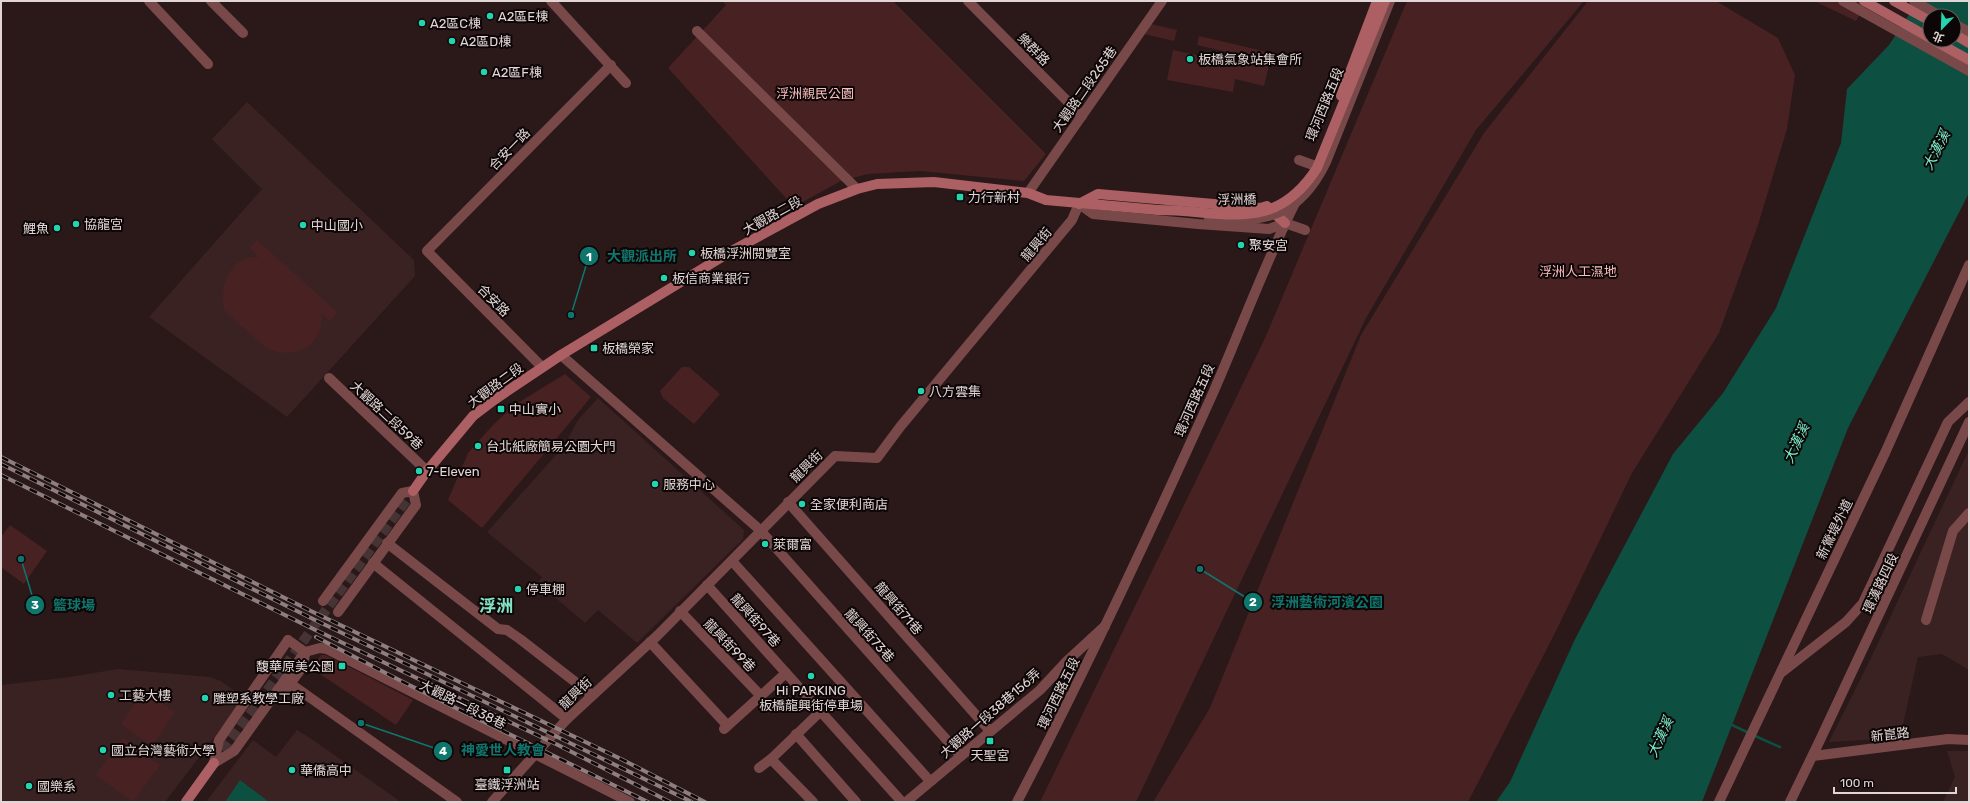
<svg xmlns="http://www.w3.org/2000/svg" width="1970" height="803" viewBox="0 0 1970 803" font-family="Rubik,'Noto Sans TC',sans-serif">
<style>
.built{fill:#3b2222}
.green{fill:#482123}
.water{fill:#0d4f40;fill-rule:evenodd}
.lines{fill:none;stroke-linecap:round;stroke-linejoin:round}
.stream{stroke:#0d4f40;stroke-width:2.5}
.secondary-tunnel{stroke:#463435;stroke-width:10;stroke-dasharray:10 5;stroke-linecap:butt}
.minor{stroke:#79494a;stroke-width:10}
.tertiary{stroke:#79494a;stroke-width:10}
.secondary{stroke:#ac6063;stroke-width:10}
.rail-casing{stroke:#8e7e7f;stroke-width:4}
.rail{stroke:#0d0606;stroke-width:2.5;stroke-dasharray:8;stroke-linecap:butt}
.minor-bridge{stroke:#79494a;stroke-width:10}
.secondary-bridge{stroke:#ac6063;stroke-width:10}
.poi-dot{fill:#23d5af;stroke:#0d0606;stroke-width:1.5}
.labels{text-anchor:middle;stroke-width:4;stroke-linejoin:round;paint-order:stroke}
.poi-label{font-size:13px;fill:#e2d5d5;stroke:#0d0606;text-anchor:start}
.street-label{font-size:13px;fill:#e2d5d5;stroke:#0d0606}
.park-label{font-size:13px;fill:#f9bdbd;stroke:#0d0606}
.water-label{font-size:14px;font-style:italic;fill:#7aedcd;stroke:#0d0606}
.district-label{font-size:17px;font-weight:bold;fill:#83e3c7;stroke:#0d0606}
.leader{fill:none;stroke:#0f766e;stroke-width:1.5}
.callout-dot{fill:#0f766e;stroke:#0d0606;stroke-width:1.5}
.mark-label{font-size:12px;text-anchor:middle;font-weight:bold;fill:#fff}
.callout-label{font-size:14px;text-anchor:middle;font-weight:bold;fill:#0f766e;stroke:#0d0606;stroke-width:4;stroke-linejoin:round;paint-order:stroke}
</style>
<rect width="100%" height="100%" fill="#2b1819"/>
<g class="built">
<path d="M247,102L414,260L415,276L287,417L149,317L262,189L212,139Z"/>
<path d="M598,398L744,530L743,539L637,643L598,610L585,623L538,583L542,577L487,532L564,446L578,420Z"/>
<path d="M1969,450V670L1942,654L1918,657L1900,738L1829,742L1870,660Z"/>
<path d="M118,669L210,677L221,681L244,698L165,802H1V685L70,677Z"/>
<path d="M297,730L313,740L401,802H206L253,740L276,757Z"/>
<path d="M1947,751H1969V802H1943L1955,777Z"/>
</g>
<g class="green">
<path d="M722,1H893L1046,154L1024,181L920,171L868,174L841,181L794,207L668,68L726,5Z"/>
<path d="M1407,1H1584L1476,130L1366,318L1136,802H1040L1266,336Z"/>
<path d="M1588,1H1716L1778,38L1795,75L1787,129L1758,225L1719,333L1632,473L1556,631L1468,802H1153L1210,708L1361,335L1484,133Z"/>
<path d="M1814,1H1867L1856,21Z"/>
<path d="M1151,24L1177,30L1174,41L1144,34Z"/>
<path d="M1199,36L1272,53L1264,86L1235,79L1233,92L1167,80L1173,50L1248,66L1249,57L1197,45Z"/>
<path d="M257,240L337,312L330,321L322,314C323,347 294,361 266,348L224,310C219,287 231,254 259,257L250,248Z"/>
<path d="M682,367H689L720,394L694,424L663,398L660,391Z"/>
<path d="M565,374L591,397L482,528L448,500L468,453L492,426L513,406Z"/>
<path d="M10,525L47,551L24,584L1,567V537Z"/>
<path d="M321,655H326L413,700L396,725L311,668Z"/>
<path d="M143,690L175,712L152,746L121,724Z"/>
<path d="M123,738L160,765L133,802L96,775Z"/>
</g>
<g class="water">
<path d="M1918,1H1969V193L1848,428L1702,802H1496L1510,782L1575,639L1673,454L1723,393L1776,308L1841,143L1847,89L1889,45ZM1930,16H1954V40H1930Z"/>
<path d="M240,780L269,802H225Z"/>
</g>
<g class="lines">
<g class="stream">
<path d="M1730,724L1749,733"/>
<path d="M1753,735L1780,747"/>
</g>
<path class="secondary-tunnel" d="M214,763L413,491"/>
<g class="minor">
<path d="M149,1L208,64"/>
<path d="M211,1L243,33"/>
<path d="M551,1L626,83"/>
<path d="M968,1L1082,116"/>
<path d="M1843,1L1969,71"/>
<path d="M1914,1L1940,16"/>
<path d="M1954,24L1969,32"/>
<path d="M697,31L857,189"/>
<path d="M1299,160L1313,165"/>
<path d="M1028,193L1162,1"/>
<path d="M1285,223L1305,230"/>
<path d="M561,355L760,530L961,756"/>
<path d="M542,367L427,251L611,65"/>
<path d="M329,378L427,471"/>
<path d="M788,502L990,731"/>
<path d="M387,543L498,629L507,630L520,639L592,695"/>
<path d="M732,561L930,781"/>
<path d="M373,563L567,719"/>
<path d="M707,585L902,802"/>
<path d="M323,601L402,493L413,491L416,505L338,612"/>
<path d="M680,611L761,696"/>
<path d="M1926,620L1953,531L1969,513"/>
<path d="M650,642L727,725"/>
<path d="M291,684L457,802"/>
<path d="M287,688L303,666L305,654"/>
<path d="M724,729L786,673"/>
<path d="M796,734L856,802"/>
<path d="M1813,756L1948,739L1969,740"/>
<path d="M771,759L813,802"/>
<path d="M214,763L234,751L305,652L320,648L327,649L630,802"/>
<path d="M214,763L219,740L288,640"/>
<path d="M759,768L771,759L821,711"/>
<path d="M492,802L567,719L658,635L835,456L877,458L900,427L1072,220L1079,204"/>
<path d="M906,802L1040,690L1066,662L1105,626"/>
</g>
<g class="tertiary">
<path d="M1079,204L1093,214L1198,224L1269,229L1285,223"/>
<path d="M1782,672L1846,622L1863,603L1948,422L1969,402"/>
<path d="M1017,802C1087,668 1151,531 1213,393C1241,329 1265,263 1296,201"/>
<path d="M1719,802L1885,453L1969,265"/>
<path d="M1790,802L1820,740L1969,422"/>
</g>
<g class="secondary">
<path d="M1864,1L1930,38"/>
<path d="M1894,1L1930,21"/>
<path d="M1954,34L1969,43"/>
<path d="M1933,40L1969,60"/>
<path d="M1341,96L1377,1"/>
<path d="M1079,204L1098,194L1260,208L1267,206"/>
<path d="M1269,211L1275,214L1285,223"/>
<path d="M413,491L427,471L463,428L473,416L494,400L561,355L730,252L818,204L857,189L877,184L934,182L1028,193L1046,200L1158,210"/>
<path d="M186,802L214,763"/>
</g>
<defs>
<g id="rail">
<path d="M1,457L313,612L621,759L705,802"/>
<path d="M1,464L311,618L692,802"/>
<path d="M1,475L305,625L558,745L670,802"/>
<path d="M316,637L407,684L648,802"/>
</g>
</defs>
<use href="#rail" class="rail-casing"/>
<use href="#rail" class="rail"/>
<g class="minor-bridge">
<path d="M1209,218C1266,223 1299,217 1326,162L1390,1"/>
<path d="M288,640L305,652"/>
</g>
<path class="secondary-bridge" d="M1158,210C1224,210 1274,235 1317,168L1385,1"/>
</g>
<g class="poi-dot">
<circle cx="490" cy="16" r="4"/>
<circle cx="422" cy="23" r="4"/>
<circle cx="452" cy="41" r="4"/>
<circle cx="1190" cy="59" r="4"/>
<circle cx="484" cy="72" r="4"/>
<rect x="956" y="193" width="8" height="8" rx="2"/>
<circle cx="76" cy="224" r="4"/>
<circle cx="303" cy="225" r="4"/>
<circle cx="57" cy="228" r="4"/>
<circle cx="1241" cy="245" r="4"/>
<circle cx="692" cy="253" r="4"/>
<circle cx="664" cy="278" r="4"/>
<rect x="590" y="344" width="8" height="8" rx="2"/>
<circle cx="921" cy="391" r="4"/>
<rect x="497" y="405" width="8" height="8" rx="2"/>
<circle cx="478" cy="446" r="4"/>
<circle cx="419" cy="471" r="4"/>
<circle cx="655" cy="484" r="4"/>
<circle cx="802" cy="504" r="4"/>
<circle cx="765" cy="544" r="4"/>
<circle cx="518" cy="589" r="4"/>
<rect x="338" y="662" width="8" height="8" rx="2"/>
<circle cx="811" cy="676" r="4"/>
<circle cx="111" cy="695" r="4"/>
<circle cx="205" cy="698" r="4"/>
<rect x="986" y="737" width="8" height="8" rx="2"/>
<circle cx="103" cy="750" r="4"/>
<circle cx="292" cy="770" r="4"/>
<rect x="503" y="766" width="8" height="8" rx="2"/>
<circle cx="29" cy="786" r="4"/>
</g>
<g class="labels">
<g class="poi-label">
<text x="498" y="21">A2區E棟</text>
<text x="430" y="28">A2區C棟</text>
<text x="460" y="46">A2區D棟</text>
<text x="1198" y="64">板橋氣象站集會所</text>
<text x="492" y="77">A2區F棟</text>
<text x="968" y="202">力行新村</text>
<text x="84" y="229">協龍宮</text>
<text x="311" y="230">中山國小</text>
<text x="49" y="233" text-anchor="end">鯉魚</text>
<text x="1249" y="250">聚安宮</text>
<text x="700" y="258">板橋浮洲閱覽室</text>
<text x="672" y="283">板信商業銀行</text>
<text x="602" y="353">板橋榮家</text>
<text x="929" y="396">八方雲集</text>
<text x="509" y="414">中山實小</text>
<text x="486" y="451">台北紙廠簡易公園大門</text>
<text x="427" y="476">7-Eleven</text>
<text x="663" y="489">服務中心</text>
<text x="810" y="509">全家便利商店</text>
<text x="773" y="549">萊爾富</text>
<text x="526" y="594">停車棚</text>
<text x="334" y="671" text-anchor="end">馥華原美公園</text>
<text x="811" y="695" text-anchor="middle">Hi PARKING<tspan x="811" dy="15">板橋龍興街停車場</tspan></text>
<text x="119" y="700">工藝大樓</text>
<text x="213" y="703">雕塑系教學工廠</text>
<text x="111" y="755">國立台灣藝術大學</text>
<text x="990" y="760" text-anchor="middle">天聖宮</text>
<text x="300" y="775">華僑高中</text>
<text x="507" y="789" text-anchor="middle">臺鐵浮洲站</text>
<text x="37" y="791">國樂系</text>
</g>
<g class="street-label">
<text transform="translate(1034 49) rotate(45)" y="5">樂群路</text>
<text transform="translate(1084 89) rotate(-55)" y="5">大觀路二段265巷</text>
<text transform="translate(1324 104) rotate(-68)" y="5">環河西路五段</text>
<text transform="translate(509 149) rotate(-46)" y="5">合安一路</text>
<text transform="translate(1237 199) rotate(-1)" y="5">浮洲橋</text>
<text transform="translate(772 215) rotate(-29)" y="5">大觀路二段</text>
<text transform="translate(1036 244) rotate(-50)" y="5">龍興街</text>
<text transform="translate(494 300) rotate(45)" y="5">合安路</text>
<text transform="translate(495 385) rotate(-36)" y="5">大觀路二段</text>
<text transform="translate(1194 400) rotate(-66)" y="5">環河西路五段</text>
<text transform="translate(387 415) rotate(43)" y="5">大觀路二段59巷</text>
<text transform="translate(806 466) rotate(-45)" y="5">龍興街</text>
<text transform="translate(1834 529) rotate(-64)" y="5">新鶯堤外道</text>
<text transform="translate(1880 583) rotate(-65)" y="5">環漢路四段</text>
<text transform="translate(899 608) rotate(49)" y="5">龍興街71巷</text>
<text transform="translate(756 620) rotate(48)" y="5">龍興街97巷</text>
<text transform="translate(870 635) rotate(48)" y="5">龍興街73巷</text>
<text transform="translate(730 645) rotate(46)" y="5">龍興街99巷</text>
<text transform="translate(575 693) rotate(-44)" y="5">龍興街</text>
<text transform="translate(1058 693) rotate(-64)" y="5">環河西路五段</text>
<text transform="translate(463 704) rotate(26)" y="5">大觀路一段38巷</text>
<text transform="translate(990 713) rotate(-41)" y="5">大觀路一段38巷156弄</text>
<text transform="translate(1890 734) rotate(-7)" y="5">新崑路</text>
</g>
<g class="park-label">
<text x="815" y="98">浮洲親民公園</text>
<text x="1578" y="276">浮洲人工濕地</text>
</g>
<g class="water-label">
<text transform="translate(1936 150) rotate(-63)" y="5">大漢溪</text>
<text transform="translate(1796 443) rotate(-65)" y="5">大漢溪</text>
<text transform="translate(1660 737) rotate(-65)" y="5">大漢溪</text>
</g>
<g class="district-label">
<text x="496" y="612">浮洲</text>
</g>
</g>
<path class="leader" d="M571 315L589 256M1200 569L1253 602M21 559L35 605M361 723L443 751"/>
<g class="callout-dot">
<circle cx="571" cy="315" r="4"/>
<circle cx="1200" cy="569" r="4"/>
<circle cx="21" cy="559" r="4"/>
<circle cx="361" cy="723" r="4"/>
<circle cx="589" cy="256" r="10"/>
<circle cx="1253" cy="602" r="10"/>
<circle cx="35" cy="605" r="10"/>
<circle cx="443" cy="751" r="10"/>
</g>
<g class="mark-label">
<text x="589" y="261">1</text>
<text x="1253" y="606">2</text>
<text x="35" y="609">3</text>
<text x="443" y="755">4</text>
</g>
<g class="callout-label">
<text x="642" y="261">大觀派出所</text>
<text x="1327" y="607">浮洲藝術河濱公園</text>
<text x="74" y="610">籃球場</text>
<text x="503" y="755">神愛世人教會</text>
</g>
<rect width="1970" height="803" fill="none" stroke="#e2d5d5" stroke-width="4"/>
<g transform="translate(1942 28) rotate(203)"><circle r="19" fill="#0d0606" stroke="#625959"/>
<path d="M0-3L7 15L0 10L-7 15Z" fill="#23d5af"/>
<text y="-6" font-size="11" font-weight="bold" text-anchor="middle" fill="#e2d5d5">北</text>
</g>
<path d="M1834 787v6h122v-6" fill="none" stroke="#e2d5d5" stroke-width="2"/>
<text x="1840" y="787" font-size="12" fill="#e2d5d5" stroke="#0d0606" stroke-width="3" paint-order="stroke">100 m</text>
</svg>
